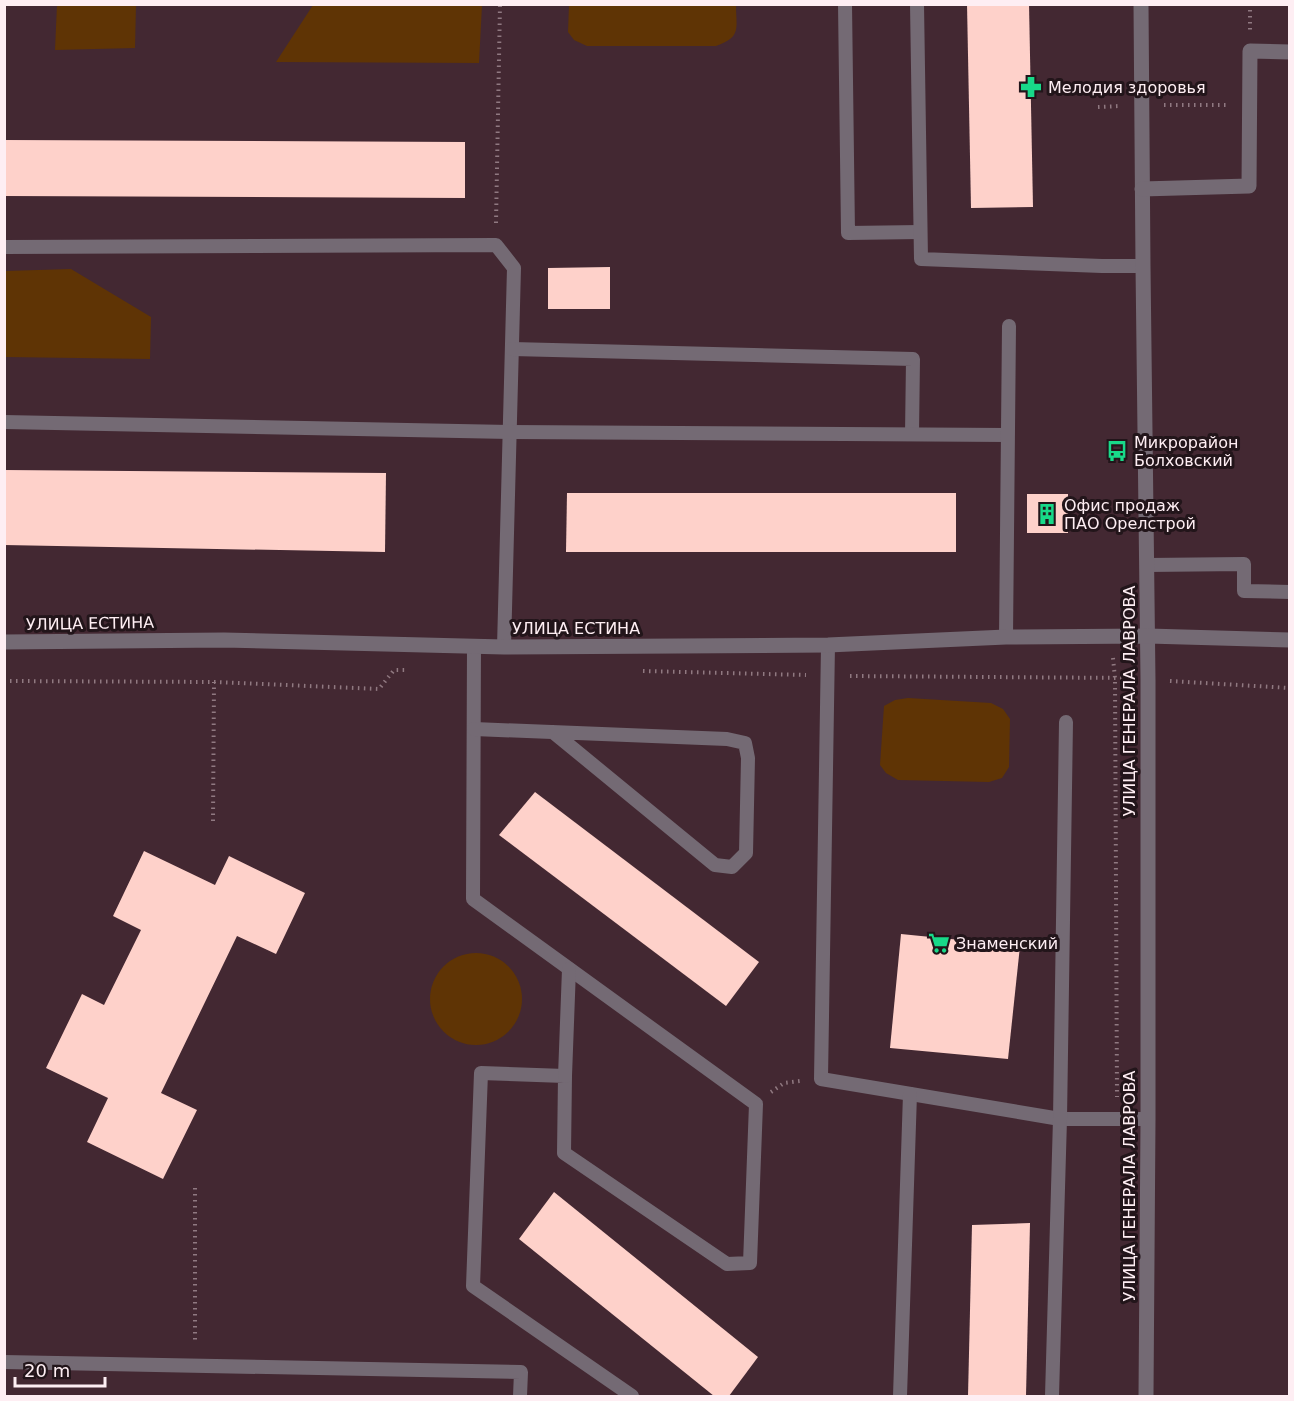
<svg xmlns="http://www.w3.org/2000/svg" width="1294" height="1401" viewBox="0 0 1294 1401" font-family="'DejaVu Sans',sans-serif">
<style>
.green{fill:#5f3405}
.building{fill:#fed1ca}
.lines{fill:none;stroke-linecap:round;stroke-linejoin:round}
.path{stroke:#907981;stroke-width:4;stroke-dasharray:1.5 4.5;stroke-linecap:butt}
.lane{stroke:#746a74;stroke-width:14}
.street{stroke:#746a74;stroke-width:15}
.labels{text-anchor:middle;stroke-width:6;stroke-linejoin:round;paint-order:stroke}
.poi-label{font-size:16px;fill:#feeef3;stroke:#22151a;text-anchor:start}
.street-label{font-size:16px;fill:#feeef3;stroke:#22151a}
</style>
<rect width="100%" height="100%" fill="#432832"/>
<g class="green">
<path d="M135,4L136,5L135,48L55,50L57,5Z"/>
<path d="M480,4L482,5L479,63L276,62L313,5Z"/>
<path d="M569,5H736C736,28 742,37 716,46H587L574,40L568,32Z"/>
<path d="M71,269L151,317L150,359L5,357V271Z"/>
<path d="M908,698L991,703L1003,709L1010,719L1009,767L1002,778L989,782L898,780L886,773L880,765L884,706L895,700Z"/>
<circle cx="476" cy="999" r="46"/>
</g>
<g class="building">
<path d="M967,4H1029L1033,207L971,208Z"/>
<path d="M4,140L465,142V198L4,196Z"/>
<path d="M610,267V309H548V268Z"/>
<path d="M4,470L386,473L385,552L4,545Z"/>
<path d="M567,493H956V552H566Z"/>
<rect x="1027" y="494" width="41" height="39"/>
<path d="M535,792L759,962L726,1006L499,835Z"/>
<path d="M144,851L215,885L229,856L305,893L276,954L237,936L161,1093L197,1110L163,1179L87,1142L108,1098L46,1068L82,994L104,1005L141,930L113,916Z"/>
<path d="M901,934L1020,946L1008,1059L890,1048Z"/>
<path d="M554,1192L758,1357L729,1396H714L519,1239Z"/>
<path d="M1030,1223L1026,1396H968L972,1225Z"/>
</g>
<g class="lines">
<g class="path">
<path d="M1250,4V31"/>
<path d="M1164,105H1228"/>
<path d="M1098,107L1120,106"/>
<path d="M496,223L500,4"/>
<path d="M1113,658L1115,678L1117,1097"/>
<path d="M643,671L806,675"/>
<path d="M850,676L1127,678"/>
<path d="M4,681L214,682L379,689L394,670H407"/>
<path d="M1170,681L1290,688"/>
<path d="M213,821L214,682"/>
<path d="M771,1092L784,1083L800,1081"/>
<path d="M195,1188V1344"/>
</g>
<g class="lane">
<path d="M845,4L848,233L920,232"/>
<path d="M917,4L921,259L1102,266H1143"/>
<path d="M4,247L496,245L514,268L504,647"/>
<path d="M512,349L913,359L912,434"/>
<path d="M4,422L510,432L1007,435"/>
<path d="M1147,565L1244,564V591L1290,592"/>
<path d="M1006,637L1009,326"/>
<path d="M828,645L821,1079L1060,1119H1148"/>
<path d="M474,646L473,899L756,1104L750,1263L727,1264L564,1153L565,1076L481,1073L473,1286L632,1396"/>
<path d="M474,729L727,739L745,743L748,758L746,853L732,867L715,865L553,732"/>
<path d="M565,1076L569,969"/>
<path d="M4,1362L521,1372L520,1396"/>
<path d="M900,1396L910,1094"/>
<path d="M1052,1396L1060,1119L1066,722"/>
</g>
<g class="street">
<path d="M1141,4L1143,266L1148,680V1119L1146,1396"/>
<path d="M1142,189L1249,186L1250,51L1290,52"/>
<path d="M4,642L224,640L504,647L828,645L1006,637L1148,636L1290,640"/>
</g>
</g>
<defs>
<symbol id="pharmacy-bare" viewBox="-9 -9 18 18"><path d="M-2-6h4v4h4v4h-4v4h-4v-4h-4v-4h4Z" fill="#18d989" stroke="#22151a" stroke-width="2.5" paint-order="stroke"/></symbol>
<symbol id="bus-bare" viewBox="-9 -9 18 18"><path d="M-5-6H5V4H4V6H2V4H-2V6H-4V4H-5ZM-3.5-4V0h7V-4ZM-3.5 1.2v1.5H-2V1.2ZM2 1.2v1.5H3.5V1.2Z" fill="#18d989" stroke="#22151a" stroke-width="2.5" paint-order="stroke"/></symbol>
<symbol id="building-bare" viewBox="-9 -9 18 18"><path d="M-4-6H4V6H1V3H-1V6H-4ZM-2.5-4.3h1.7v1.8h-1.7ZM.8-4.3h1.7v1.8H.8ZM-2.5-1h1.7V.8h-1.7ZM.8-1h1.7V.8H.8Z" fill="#18d989" stroke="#22151a" stroke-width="2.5" paint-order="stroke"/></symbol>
<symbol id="supermarket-bare" viewBox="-9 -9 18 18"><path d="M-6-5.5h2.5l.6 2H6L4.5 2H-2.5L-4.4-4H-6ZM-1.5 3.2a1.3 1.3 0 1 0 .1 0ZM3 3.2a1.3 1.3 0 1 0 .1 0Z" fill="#18d989" stroke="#22151a" stroke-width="2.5" paint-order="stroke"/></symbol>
</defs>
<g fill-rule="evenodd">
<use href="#pharmacy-bare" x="1016" y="72" width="30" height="30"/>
<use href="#bus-bare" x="1102" y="436" width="30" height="30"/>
<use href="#building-bare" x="1032" y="499" width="30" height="30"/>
<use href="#supermarket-bare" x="924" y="928" width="30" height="30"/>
</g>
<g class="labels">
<g class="poi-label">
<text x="1048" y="93">Мелодия здоровья</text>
<text x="1134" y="448">Микрорайон<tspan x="1134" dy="18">Болховский</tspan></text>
<text x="1064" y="511">Офис продаж<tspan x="1064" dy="18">ПАО Орелстрой</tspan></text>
<text x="956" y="949">Знаменский</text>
</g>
<g class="street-label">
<text transform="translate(90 623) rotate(-1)" y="6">УЛИЦА ЕСТИНА</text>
<text x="576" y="634">УЛИЦА ЕСТИНА</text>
<text transform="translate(1129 701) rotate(-90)" y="6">УЛИЦА ГЕНЕРАЛА ЛАВРОВА</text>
<text transform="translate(1129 1186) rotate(-90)" y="6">УЛИЦА ГЕНЕРАЛА ЛАВРОВА</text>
</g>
</g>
<rect width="1294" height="1401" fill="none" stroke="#feeef3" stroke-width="12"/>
<path d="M15 1377v9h90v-9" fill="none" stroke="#feeef3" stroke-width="3"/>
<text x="24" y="1377" font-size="18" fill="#feeef3" stroke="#22151a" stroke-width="4.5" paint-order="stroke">20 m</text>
</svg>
